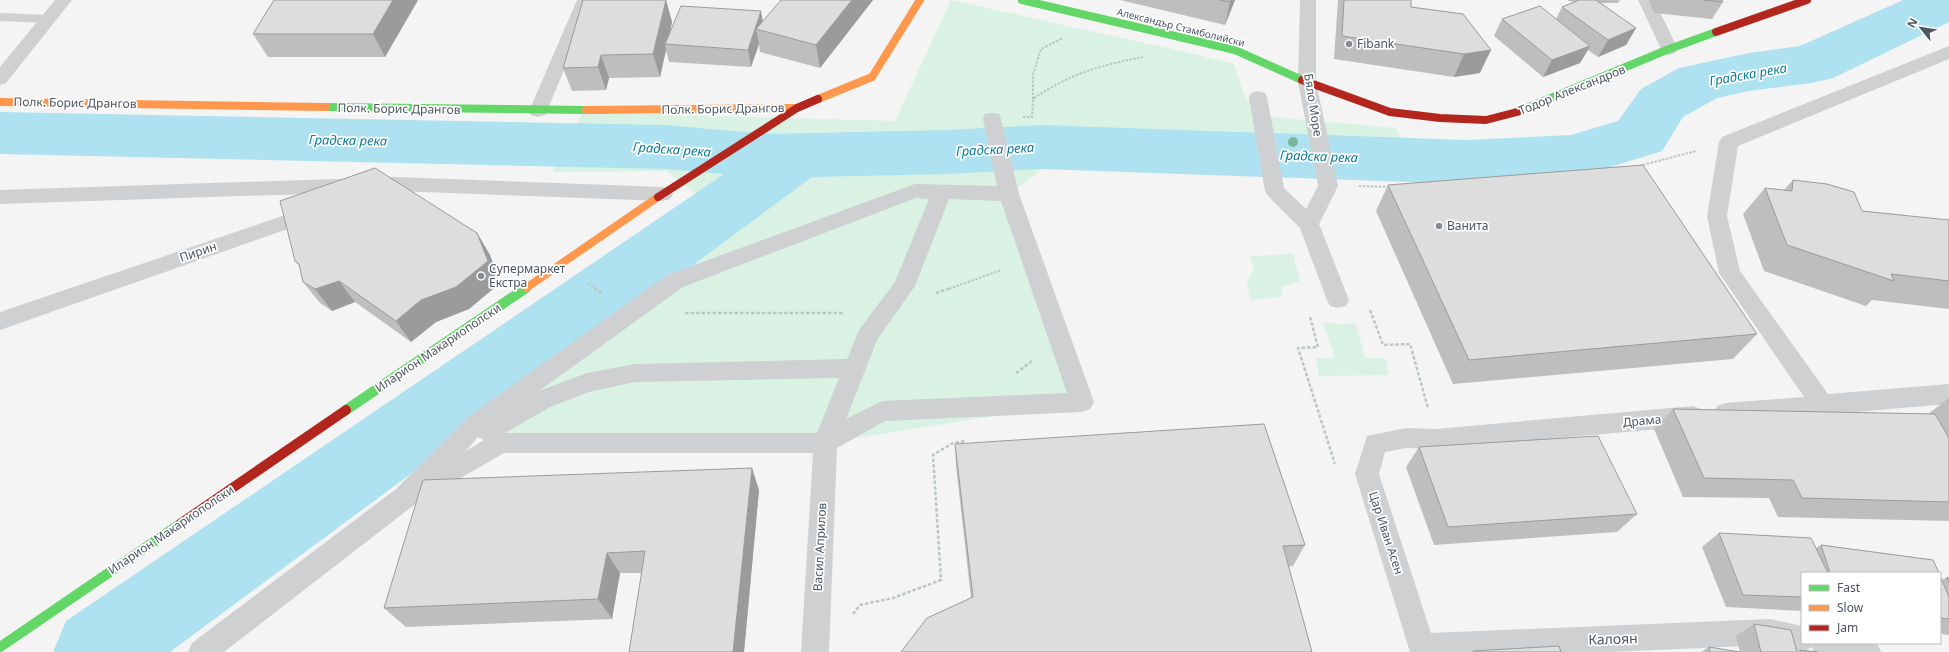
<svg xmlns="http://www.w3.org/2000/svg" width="1949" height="652" viewBox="0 0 1949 652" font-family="'Noto Sans',sans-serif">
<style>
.green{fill:#d9f2e3}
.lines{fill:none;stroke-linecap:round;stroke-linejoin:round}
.river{fill:#aee2f0;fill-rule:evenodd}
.path-far1{stroke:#bcc7c4;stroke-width:2;stroke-dasharray:2.5 1.5;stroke-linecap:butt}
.path{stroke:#bcc7c4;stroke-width:2.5;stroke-dasharray:3.5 2;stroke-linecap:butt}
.lane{fill:#ced0d2;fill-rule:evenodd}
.street{fill:#ced0d2;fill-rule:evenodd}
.fast-far1{stroke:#63d668;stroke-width:8}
.fast{stroke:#63d668;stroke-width:10}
.slow{stroke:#ff974d;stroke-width:8}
.jam-far1{stroke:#b3261e;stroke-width:8}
.jam{stroke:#b3261e;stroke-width:10}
.tree{fill:#7ab899}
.wall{fill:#bebebf}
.shaded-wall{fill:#9b9b9b}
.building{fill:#ddddde;stroke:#9b9b9b}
.poi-dot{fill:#868d94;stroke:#fff;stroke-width:1.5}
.labels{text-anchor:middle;stroke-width:3.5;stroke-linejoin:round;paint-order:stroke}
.far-street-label{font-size:10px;fill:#4a5661;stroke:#fff}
.poi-label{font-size:12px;fill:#4a5661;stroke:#fff;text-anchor:start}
.street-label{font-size:12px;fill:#4a5661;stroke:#fff}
.water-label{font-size:13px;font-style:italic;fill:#0c7c9b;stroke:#fff}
.near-street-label{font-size:14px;fill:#4a5661;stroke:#fff}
</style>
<rect width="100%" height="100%" fill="#f4f4f4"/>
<g class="green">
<path d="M951,0L1177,50L1234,64L1246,100L1258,97L1261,116L1395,128L1422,175L1383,176L1240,165L1047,166L1009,194L1082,402L825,443H501L436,387L701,197L666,171L552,172L583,112L895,121Z"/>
<path d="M1293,254L1300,281L1283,286L1281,297L1250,300L1247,281L1254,269L1250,256Z"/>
<path d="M1323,323L1356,324L1365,358H1385L1389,375L1319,376L1316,358H1335Z"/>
</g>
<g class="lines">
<path class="river" d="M1903,0H1949V22L1833,78L1812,83L1749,91L1717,98L1683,117L1662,151L1572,179L1466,184L1042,169L947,174L812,177L170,652H53L66,621L724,174L665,169L0,154V112L665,125L767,134L947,130L1042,125L1466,140L1571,135L1618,121L1641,89L1679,68L1749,53L1800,46Z"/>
<g class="path-far1">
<path d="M1033,99V75L1041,49L1063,38"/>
<path d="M1023,117H1032L1033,99C1069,74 1101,65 1143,57"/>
<path d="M1639,166L1696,151"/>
<path d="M1359,186L1390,187"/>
<path d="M588,283L596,289"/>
<path d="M949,289L1001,270"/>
</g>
<g class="path">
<path d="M594,288L603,294"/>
<path d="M936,293L951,288"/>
<path d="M1370,310L1383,345L1410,344L1428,408"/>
<path d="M685,313H844"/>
<path d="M1310,317L1318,347L1298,348L1335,464"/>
<path d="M1016,373L1032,361"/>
<path d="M853,614L860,605L893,598L941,580L933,455L953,443L966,441"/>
</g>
<path class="lane" d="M0,13L48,15L53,16L55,19L53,22L48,23L0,21Z"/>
<g class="street">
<path d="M55,0H72L6,83L0,85V67Z"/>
<path d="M577,0H593L547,111L545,115L538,117L531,115L529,111Z"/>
<path d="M1300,0H1316V82L1338,186L1319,224L1349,300L1346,306L1338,308L1330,306L1327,300L1300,228L1268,196L1265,191L1249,97L1251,93L1258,91L1265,93L1267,97L1284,188L1306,209L1318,186L1298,82Z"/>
<path d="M1638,0H1654L1678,49L1675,53L1669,55L1663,53Z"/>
<path d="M1949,46V59L1738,146L1727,216L1740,271L1828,394L1949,384V404L1725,423L1717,420L1713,413L1717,406L1725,403L1804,397L1719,273L1707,216L1719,142L1722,137Z"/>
<path d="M992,113L999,114L1001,119L1019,194L1094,402L1090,409L1082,412L885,421L837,448L829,652H801L813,453H504L414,505L224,652H188L192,643L396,489L469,416L667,275L915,184L997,186L983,119L985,114ZM916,198L929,199L895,282L859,330L847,359L635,364L587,373L539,391L683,287ZM949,199L1001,201L1067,393L882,401L846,419L877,340L915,286ZM839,378L817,433H505L550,407L589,392L635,382ZM478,437L484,440L466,451Z"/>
<path d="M396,177L663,187L670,189L673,194L670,199L663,201L396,191L0,204V190Z"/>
<path d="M312,206L319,208L322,213L319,218L0,330V312Z"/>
<path d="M1693,406L1701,409L1705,416L1701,423L1693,426L1436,449L1406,448L1385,452L1379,474L1431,633L1770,619L1802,626V643H1877L1881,652H1814L1812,647L1802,652L1770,645L1610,652H1410L1355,474L1367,436L1406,428L1436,429Z"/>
</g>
<g class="fast-far1">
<path d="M1022,0L1235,50L1302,80"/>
<path d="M326,107L586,110"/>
<path d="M1517,112L1669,49L1716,32"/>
</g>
<g class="fast">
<path d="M346,410L526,288"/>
<path d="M0,647L180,524"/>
</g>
<g class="slow">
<path d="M818,99L872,77L920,0"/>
<path d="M0,102L326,107"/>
<path d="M586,110L797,108"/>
<path d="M526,288L658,197"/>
</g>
<g class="jam-far1">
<path d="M1716,32L1807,0"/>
<path d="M1302,80L1390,112L1440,118L1486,120L1517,112"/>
<path d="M658,197L797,108L818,99"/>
</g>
<path class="jam" d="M180,524L346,410"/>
</g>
<circle class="tree" cx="1293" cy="142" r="5"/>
<g class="wall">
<path d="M274,0H418L385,57H268L253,34Z"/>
<path d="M583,0H666L672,22L670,32L763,21L873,0L820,68L760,52L759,44L751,67L669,62L666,50L660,77L609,78L606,90L572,91L563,68Z"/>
<path d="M1120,0H1235L1225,25Z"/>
<path d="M1338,0H1411V7L1463,14L1480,73L1454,77L1334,59Z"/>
<path d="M1568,0H1620L1618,3H1600L1636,28L1626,45L1598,57L1588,50L1580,63L1543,77L1494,36L1502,19H1556L1562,7L1576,2L1568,1Z"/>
<path d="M1649,0H1722L1723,2L1712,19L1654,13Z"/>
<path d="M1793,180L1862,211L1948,220L1949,218V309L1872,300L1866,306L1764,271L1743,214L1765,188L1784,190Z"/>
<path d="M1388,185L1757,334L1733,359L1453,384L1376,211Z"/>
<path d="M477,233L490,255L500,283L469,309L436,322L411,342L355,302L332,311L320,303L303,282L300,267L295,261Z"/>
<path d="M1949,398V521L1778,517L1769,498L1683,497L1654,429L1673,409L1928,414Z"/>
<path d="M955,444L1305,545L1293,566L971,598L956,466Z"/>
<path d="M1419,447L1637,514L1617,532L1434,545L1406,467Z"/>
<path d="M759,490L744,652H629L642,573H620L612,619L406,627L384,608Z"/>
<path d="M1719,533L1816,548L1821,545L1939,573H1802V611L1726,607L1702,547Z"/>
<path d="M1940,576L1942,580L1947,577L1949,578V635L1942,634L1941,630H1940Z"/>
<path d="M1754,624L1797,652L1800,650L1818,652H1701L1709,647L1740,652L1736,636Z"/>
</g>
<g class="shaded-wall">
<path d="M393,0H418L385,57L373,34Z"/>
<path d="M666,0L672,22L667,45L665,44L666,50L660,77L653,54Z"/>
<path d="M852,0H873L820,68L816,45Z"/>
<path d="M1231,0H1235L1225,25L1230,2Z"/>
<path d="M761,11L764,28L756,29L759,44L751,67L748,50Z"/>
<path d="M1636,28L1626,45L1598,57L1608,40Z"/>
<path d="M1590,46L1580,63L1543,77L1552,60Z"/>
<path d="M1491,50L1480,73L1454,77L1464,54Z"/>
<path d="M601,55L609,78L606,90L598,67Z"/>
<path d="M477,233L490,255L500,283L469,309L436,322L411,342L396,321L421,300Z"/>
<path d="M339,281L355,302L332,311L315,289Z"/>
<path d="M752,468L759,490L744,652H733Z"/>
<path d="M607,553L620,573L612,619L598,599Z"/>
</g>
<g class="building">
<path d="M274,0H393L373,34H253Z"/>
<path d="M583,0H666L653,54L601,55L598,67L563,68Z"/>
<path d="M781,0H852L816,45L756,29Z"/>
<path d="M1220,0H1231L1230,2Z"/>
<path d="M1344,0H1411V7L1463,14L1491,50L1464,54L1342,36Z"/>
<path d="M1579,0H1596L1636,28L1608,40L1562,7Z"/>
<path d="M1704,0H1722L1723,2Z"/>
<path d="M681,6L761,11L748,50L665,44Z"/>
<path d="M1540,6L1590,46L1552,60L1502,19Z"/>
<path d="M1643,165L1757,334L1469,360L1388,185Z"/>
<path d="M375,168L477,233L488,261L456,287L421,300L396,321L339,281L315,289L303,282L299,264L295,261L280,201Z"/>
<path d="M1793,180L1827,184L1854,192L1862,211L1949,220V281L1891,274L1894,281L1787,245L1765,188L1792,191Z"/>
<path d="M1673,409L1935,414L1949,438V502L1802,498L1793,480L1704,478Z"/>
<path d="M1264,424L1305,545L1283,546L1312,652H901L927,618L973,597L955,444Z"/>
<path d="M1598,436L1637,514L1448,527L1419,447Z"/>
<path d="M752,468L733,652H629L645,551L607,553L598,599L384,608L423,480Z"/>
<path d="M1719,533L1811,538L1828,573H1802V597L1743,595Z"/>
<path d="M1821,545L1933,560L1939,573H1830Z"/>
<path d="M1940,576L1949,597V619L1940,618Z"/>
<path d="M1947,577L1949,578V583Z"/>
<path d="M1754,624L1791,630L1797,652H1761Z"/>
<path d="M1559,646L1561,652H1474L1473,651Z"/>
<path d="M1709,647L1740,652H1710Z"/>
<path d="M1800,650L1818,652H1801Z"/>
</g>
<g class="poi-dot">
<circle cx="1349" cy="44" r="4"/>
<circle cx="1439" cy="226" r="4"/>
<circle cx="481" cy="276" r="4"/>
</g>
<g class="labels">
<g class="far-street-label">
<text transform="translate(1181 27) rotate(14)" y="4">Александър Стамболийски</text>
</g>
<g class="poi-label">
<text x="1357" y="48">Fibank</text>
<text x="1447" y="230">Ванита</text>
<text x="489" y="273">Супермаркет<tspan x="489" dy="14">Екстра</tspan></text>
</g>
<g class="street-label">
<text transform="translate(1572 90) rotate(-22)" y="4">Тодор Александров</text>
<text transform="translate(75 103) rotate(1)" y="4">Полк. Борис Дрангов</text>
<text transform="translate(1313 105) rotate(81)" y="4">Бяло Море</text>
<text transform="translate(399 109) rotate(1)" y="4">Полк. Борис Дрангов</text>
<text transform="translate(723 109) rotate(-1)" y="4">Полк. Борис Дрангов</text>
<text transform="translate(198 252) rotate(-19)" y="4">Пирин</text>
<text transform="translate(438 348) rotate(-34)" y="4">Иларион Макариополски</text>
<text transform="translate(1642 421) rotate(-5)" y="4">Драма</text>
<text transform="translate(171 530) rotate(-34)" y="4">Иларион Макариополски</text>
<text transform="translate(1386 533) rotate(72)" y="4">Цар Иван Асен</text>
<text transform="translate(820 547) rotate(-87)" y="4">Васил Априлов</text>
</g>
<g class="water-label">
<text transform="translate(1748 74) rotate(-10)" y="5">Градска река</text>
<text transform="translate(348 140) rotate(1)" y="5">Градска река</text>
<text transform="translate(672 149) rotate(4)" y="5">Градска река</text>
<text transform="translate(995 149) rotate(-3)" y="5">Градска река</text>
<text transform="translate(1319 156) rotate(2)" y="5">Градска река</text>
</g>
<g class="near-street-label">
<text transform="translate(1613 639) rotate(-2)" y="5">Калоян</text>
</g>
</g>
<rect x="1801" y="572" width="140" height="72" fill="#ffffff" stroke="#b7bbc0"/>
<rect x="1809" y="585" width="20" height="6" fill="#63d668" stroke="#b7bbc0"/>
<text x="1837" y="592" font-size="12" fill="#4a5661">Fast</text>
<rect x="1809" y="605" width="20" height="6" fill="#ff974d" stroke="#b7bbc0"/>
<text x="1837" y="612" font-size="12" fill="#4a5661">Slow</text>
<rect x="1809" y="625" width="20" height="6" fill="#b3261e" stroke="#b7bbc0"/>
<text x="1837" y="632" font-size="12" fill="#4a5661">Jam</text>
<g transform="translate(1921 28) rotate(300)" stroke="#ffffff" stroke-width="3" paint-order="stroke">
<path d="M0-3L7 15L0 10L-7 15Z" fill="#4a5661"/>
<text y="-6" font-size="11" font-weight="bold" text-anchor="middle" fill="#4a5661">N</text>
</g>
</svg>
